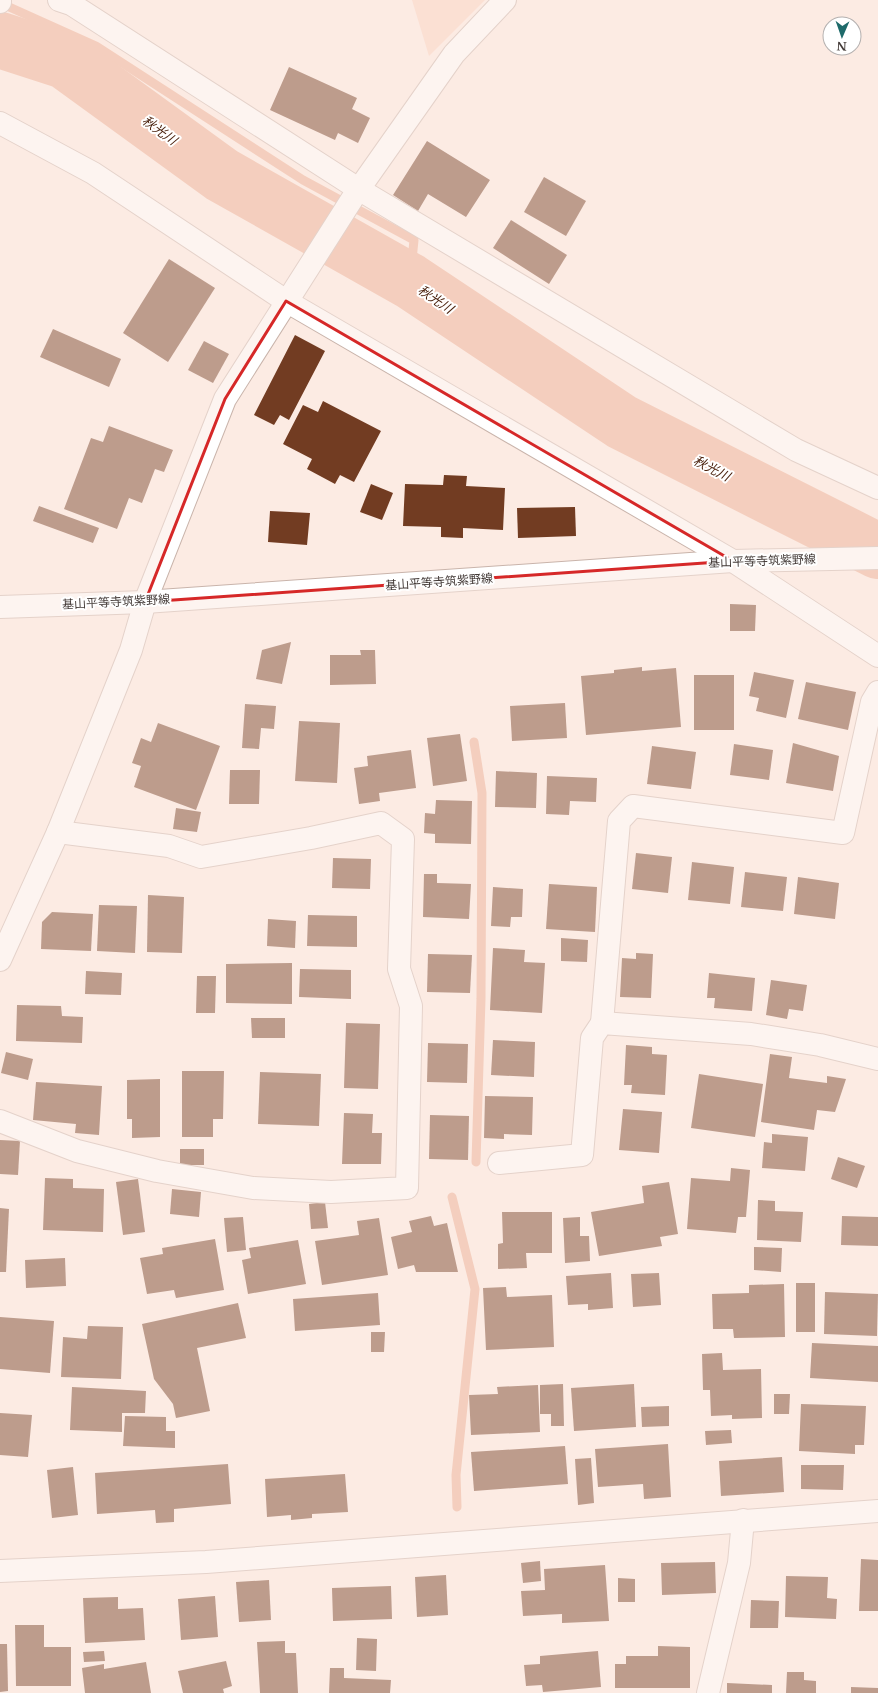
<svg xmlns="http://www.w3.org/2000/svg" width="878" height="1693" viewBox="0 0 878 1693" font-family="'Libre Baskerville','Noto Sans JP',serif">
<style>
.green{fill:#fbd2bf}
.lines{fill:none;stroke-linecap:round;stroke-linejoin:round}
.stream{stroke:#ecac90;stroke-width:9}
.river{stroke:#ecac90;stroke-width:56}
.building{fill:#723c22}
.minor-casing{stroke:#c9b4ab;stroke-width:24}
.tertiary-casing{stroke:#c9b4ab;stroke-width:24}
.secondary-casing{stroke:#c9b4ab;stroke-width:24}
.minor{stroke:#fff;stroke-width:22}
.tertiary{stroke:#fff;stroke-width:22}
.secondary{stroke:#fff;stroke-width:22}
.marked{fill:none;stroke:#d62828;stroke-width:3;stroke-linejoin:round}
.labels{text-anchor:middle;stroke-width:4;stroke-linejoin:round;paint-order:stroke}
.street-label{font-size:12px;fill:#433a37;stroke:#fff}
.water-label{font-size:13px;font-style:italic;fill:#4b220e;stroke:#fff}
</style>
<rect width="100%" height="100%" fill="#fcebe3"/>
<path class="green" d="M412,0H485L429,56Z"/>
<g class="lines">
<g class="stream">
<path d="M0,4L7,6L96,46L303,180L414,240L410,281"/>
<path d="M474,742L482,793L481,999L476,1162"/>
<path d="M452,1197L475,1289L456,1475L457,1507"/>
</g>
<path class="river" d="M0,40L65,61L222,175L410,281L622,422L878,551"/>
</g>
<g class="building">
<path d="M289,67L357,98L352,109L370,118L358,143L338,133L335,140L270,110Z"/>
<path d="M427,141L490,180L466,217L428,194L418,211L393,195Z"/>
<path d="M544,177L586,201L566,236L524,212Z"/>
<path d="M511,220L567,255L549,284L493,248Z"/>
<path d="M169,259L215,288L168,362L123,333Z"/>
<path d="M53,329L121,359L109,387L40,357Z"/>
<path d="M295,335L325,351L289,420L280,415L274,425L254,415Z"/>
<path d="M204,341L229,354L213,383L188,370Z"/>
<path d="M323,401L381,431L354,482L340,475L335,484L307,469L312,459L283,444L303,405L318,412Z"/>
<path d="M109,426L173,450L164,472L155,469L142,503L129,498L117,529L64,509L91,438L103,442Z"/>
<path d="M444,475L467,476L466,486L505,488L503,530L463,528V538L441,537V527L403,526L405,484L443,485Z"/>
<path d="M371,484L393,493L382,520L360,512Z"/>
<path d="M39,506L99,528L93,543L33,521Z"/>
<path d="M575,507L576,536L518,538L517,508Z"/>
<path d="M270,511L310,513L307,545L268,542Z"/>
<path d="M730,604L756,605L755,631H730Z"/>
<path d="M291,642L282,684L256,679L262,650Z"/>
<path d="M360,650H375L376,684L330,685V655H361Z"/>
<path d="M642,667V671L676,668L681,727L586,735L581,676L614,673V670Z"/>
<path d="M754,672L794,680L786,718L756,711L759,698L749,696Z"/>
<rect x="694" y="675" width="40" height="55"/>
<path d="M806,682L856,692L848,730L798,719Z"/>
<path d="M565,703L567,738L512,741L510,706Z"/>
<path d="M245,704L276,706L274,729L261,728L259,749L242,748Z"/>
<path d="M299,721L340,723L337,783L295,781Z"/>
<path d="M158,723L220,746L196,810L134,787L141,766L132,763L141,738L151,742Z"/>
<path d="M460,734L467,781L433,786L427,738Z"/>
<path d="M793,743L839,756L833,791L786,783Z"/>
<path d="M734,744L773,750L769,780L730,775Z"/>
<path d="M652,746L696,752L691,789L647,784Z"/>
<path d="M411,750L416,788L379,793L380,801L359,804L354,768L368,766L367,756Z"/>
<path d="M230,770H260L259,804H229Z"/>
<path d="M496,771L537,773L536,808L495,807Z"/>
<path d="M547,776L597,778L596,802L570,801L569,815L546,814Z"/>
<path d="M436,800L472,801L471,844L435,843V834L424,833L425,813L435,814Z"/>
<path d="M176,808L201,812L197,832L173,829Z"/>
<path d="M636,853L672,857L668,893L632,889Z"/>
<path d="M333,858L371,859L370,889L332,888Z"/>
<path d="M692,862L734,867L730,904L688,900Z"/>
<path d="M745,872L787,877L783,911L741,907Z"/>
<path d="M424,874H437V883L471,884L469,919L423,917Z"/>
<path d="M798,877L839,883L835,919L794,914Z"/>
<path d="M549,884L597,887L595,932L546,929Z"/>
<path d="M493,887L523,889L522,917H511L510,927L491,926Z"/>
<path d="M148,895L184,897L182,953L147,952Z"/>
<path d="M99,905L137,906L135,953L97,951Z"/>
<path d="M52,912L93,914L91,951L41,949L42,922Z"/>
<path d="M308,915L357,916V947L307,946Z"/>
<path d="M268,919L296,921L295,948L267,946Z"/>
<path d="M561,938L588,940L587,962L561,961Z"/>
<path d="M493,948L525,950L524,962L545,963L542,1013L490,1010Z"/>
<path d="M636,953L653,954L651,998L620,997L622,958L636,959Z"/>
<path d="M428,954L472,955L470,993L427,992Z"/>
<path d="M292,963V1004L226,1003V964Z"/>
<path d="M300,969L351,970V999L299,997Z"/>
<path d="M86,971L122,973L121,995L85,994Z"/>
<path d="M709,973L755,978L752,1011L714,1008L715,998H707Z"/>
<path d="M197,976H216L215,1013H196Z"/>
<path d="M771,980L807,985L803,1011L789,1009L787,1019L766,1015Z"/>
<path d="M17,1005L61,1006L62,1016L83,1017L82,1043L16,1041Z"/>
<path d="M251,1018H285V1038H252Z"/>
<path d="M346,1023L380,1024L378,1089L344,1088Z"/>
<path d="M493,1040L535,1042L534,1077L491,1075Z"/>
<path d="M428,1043L468,1044L467,1083L427,1082Z"/>
<path d="M626,1045L652,1047V1054L667,1055L665,1095L631,1093L632,1085H624Z"/>
<path d="M6,1052L33,1059L28,1080L1,1073Z"/>
<path d="M770,1054L792,1057L789,1078L827,1083V1076L846,1079L835,1112L817,1110L814,1130L761,1122Z"/>
<path d="M182,1071H224L223,1119H213V1137H182Z"/>
<path d="M260,1072L321,1074L319,1126L258,1124Z"/>
<path d="M699,1074L763,1084L755,1137L691,1128Z"/>
<path d="M160,1079V1137L132,1138V1119H127V1080Z"/>
<path d="M36,1082L102,1086L99,1135L75,1133L76,1124L33,1120Z"/>
<path d="M485,1096L533,1097L532,1135L504,1134V1139L484,1138Z"/>
<path d="M623,1109L662,1112L659,1153L619,1150Z"/>
<path d="M344,1113L373,1114L372,1133H382L381,1164H342Z"/>
<path d="M430,1115L469,1116L468,1160L429,1159Z"/>
<path d="M772,1134L808,1137L805,1171L762,1168L764,1142L772,1143Z"/>
<path d="M0,1140L20,1141L18,1175L0,1174Z"/>
<rect x="180" y="1149" width="24" height="16"/>
<path d="M838,1157L865,1166L857,1188L831,1179Z"/>
<path d="M731,1168L750,1170L746,1217H738L736,1233L687,1229L691,1178L730,1181Z"/>
<path d="M45,1178L73,1179V1188L104,1189L103,1232L43,1230Z"/>
<path d="M138,1179L145,1232L123,1235L116,1182Z"/>
<path d="M669,1182L678,1234L660,1237L662,1246L599,1256L591,1212L644,1203L642,1186Z"/>
<path d="M172,1189L201,1192L199,1217L170,1214Z"/>
<path d="M758,1200L775,1201V1211L803,1212L801,1242L757,1240Z"/>
<path d="M325,1202L328,1228L311,1229L309,1204Z"/>
<path d="M0,1208L9,1209L6,1272H0Z"/>
<path d="M502,1212H552V1253H526L527,1268L498,1269V1244L503,1243Z"/>
<path d="M431,1216L434,1226L447,1223L458,1272H416L414,1265L398,1269L391,1237L412,1232L409,1221Z"/>
<path d="M842,1216L878,1217V1246L841,1245Z"/>
<path d="M243,1217L246,1250L227,1252L224,1218Z"/>
<path d="M580,1217V1236H589L590,1261L565,1263L563,1218Z"/>
<path d="M379,1218L388,1275L322,1285L315,1241L359,1235L357,1221Z"/>
<path d="M215,1239L224,1290L176,1298L174,1290L147,1294L140,1258L163,1254L162,1248Z"/>
<path d="M298,1240L306,1284L248,1294L242,1260L251,1258L249,1248Z"/>
<path d="M754,1247L782,1248L781,1272L754,1270Z"/>
<path d="M65,1258L66,1286L26,1288L25,1260Z"/>
<path d="M611,1273L613,1308L588,1310V1304L568,1305L566,1276Z"/>
<path d="M659,1273L661,1305L633,1307L631,1274Z"/>
<rect x="796" y="1283" width="19" height="49"/>
<path d="M784,1284L785,1337L734,1338L733,1329H713L712,1294L749,1293V1285Z"/>
<path d="M506,1287L507,1297L552,1295L554,1347L486,1350L483,1288Z"/>
<path d="M825,1292L878,1294L877,1336L824,1334Z"/>
<path d="M378,1293L380,1325L295,1331L293,1299Z"/>
<path d="M238,1303L246,1338L197,1348L210,1411L176,1418L173,1404L154,1379L142,1324Z"/>
<path d="M0,1317L54,1321L50,1373L0,1369Z"/>
<path d="M88,1326L123,1327L121,1379L61,1377L63,1337L87,1339Z"/>
<path d="M371,1332H385L384,1352H371Z"/>
<path d="M812,1343L878,1346V1382L810,1378Z"/>
<path d="M722,1353L723,1370L761,1369L762,1418L732,1419V1415L711,1416L710,1390H703L702,1354Z"/>
<path d="M563,1384L564,1426H551V1414H540V1385Z"/>
<path d="M634,1384L636,1427L574,1431L571,1388Z"/>
<path d="M538,1385L540,1432L471,1435L469,1395L498,1394L497,1387Z"/>
<path d="M72,1387L146,1391L145,1413H122V1432L70,1430Z"/>
<path d="M774,1394H790L789,1414H774Z"/>
<path d="M801,1404L866,1406L864,1445H855V1454L799,1451Z"/>
<path d="M669,1406V1426L642,1427L641,1407Z"/>
<path d="M0,1413L32,1415L28,1457L0,1455Z"/>
<path d="M125,1416L166,1417V1431H175V1448L123,1446Z"/>
<path d="M731,1430L732,1443L706,1445L705,1431Z"/>
<path d="M668,1444L671,1497L644,1499L643,1484L598,1487L595,1449Z"/>
<path d="M565,1446L568,1484L474,1491L471,1452Z"/>
<path d="M782,1457L784,1492L721,1496L719,1461Z"/>
<path d="M591,1458L594,1503L578,1505L575,1459Z"/>
<path d="M228,1464L231,1504L174,1509V1522L156,1523L155,1510L97,1514L95,1473Z"/>
<path d="M801,1465H844L843,1490L801,1489Z"/>
<path d="M73,1467L78,1515L52,1518L47,1470Z"/>
<path d="M345,1474L348,1512L312,1514V1518L291,1520V1515L267,1517L265,1479Z"/>
<path d="M861,1559L878,1560V1611H859Z"/>
<path d="M540,1561L541,1581L523,1583L521,1563Z"/>
<path d="M715,1562L716,1593L662,1595L661,1563Z"/>
<path d="M605,1565L609,1621L562,1623V1614L523,1616L521,1591L545,1590L544,1569Z"/>
<path d="M446,1575L448,1615L417,1617L415,1577Z"/>
<path d="M786,1576L828,1577L827,1598L837,1599L836,1619L785,1617Z"/>
<path d="M618,1578L635,1579V1602H618Z"/>
<path d="M269,1580L271,1620L239,1622L236,1582Z"/>
<path d="M391,1586L392,1619L333,1621L332,1588Z"/>
<path d="M215,1596L218,1637L181,1640L178,1599Z"/>
<path d="M118,1597V1609L143,1608L145,1640L85,1643L83,1598Z"/>
<path d="M751,1600L779,1601L778,1628H750Z"/>
<path d="M15,1625H44V1647H71V1686H16Z"/>
<path d="M357,1638L377,1639L376,1671L356,1670Z"/>
<path d="M285,1641V1653H296L298,1693H260L257,1642Z"/>
<path d="M0,1644H7L8,1691L0,1692Z"/>
<path d="M658,1646L690,1647V1688H615V1664H626V1656H658Z"/>
<path d="M104,1651L105,1661L84,1662L83,1652Z"/>
<path d="M598,1651L601,1687L543,1692L542,1685L526,1686L524,1665L540,1664V1656Z"/>
<path d="M226,1661L232,1686L223,1689L224,1693H183L178,1671Z"/>
<path d="M146,1662L151,1693H85L82,1668L104,1664V1669Z"/>
<path d="M330,1668H344V1678L391,1680L390,1693H329Z"/>
<path d="M787,1672H804V1680L816,1681V1693H786Z"/>
<path d="M727,1683L772,1685V1693H727Z"/>
<path d="M851,1687L878,1688V1693H851Z"/>
</g>
<g class="lines">
<defs>
<g id="minor">
<path d="M59,0L71,4L360,190L796,450L878,488"/>
<path d="M0,123L93,173L286,301L733,561L878,656"/>
<path d="M0,960L58,832L131,650L145,602L225,399L354,196L454,54L505,0"/>
<path d="M602,1023L619,821L633,806L843,833L872,702L878,692"/>
<path d="M0,1121L77,1151L157,1171L253,1188L331,1192L407,1188L411,1006L399,969L403,839L381,823L311,838L201,857L169,846L58,832"/>
<path d="M499,1163L582,1155L592,1038L602,1023L751,1034L820,1045L878,1059"/>
<path d="M708,1693L739,1563L743,1520"/>
</g>
<g id="tertiary">
<path d="M0,2V0"/>
<path d="M0,1571L206,1562L878,1511"/>
</g>
<path id="secondary" d="M0,607L145,602L733,561L878,558"/>
</defs>
<use href="#minor" class="minor-casing"/>
<use href="#tertiary" class="tertiary-casing"/>
<use href="#secondary" class="secondary-casing"/>
<use href="#minor" class="minor"/>
<use href="#tertiary" class="tertiary"/>
<use href="#secondary" class="secondary"/>
</g>
<path d="M0 0H878V1693H0ZM286,301L733,561L145,602L225,399Z" fill="#fcebe3" fill-opacity=".55" fill-rule="evenodd"/>
<path class="marked" d="M286,301L733,561L145,602L225,399Z"/>
<g class="labels">
<g class="street-label">
<text transform="translate(762 561) rotate(-2)" y="4">基山平等寺筑紫野線</text>
<text transform="translate(439 582) rotate(-4)" y="4">基山平等寺筑紫野線</text>
<text transform="translate(116 602) rotate(-3)" y="4">基山平等寺筑紫野線</text>
</g>
<g class="water-label">
<text transform="translate(160 130) rotate(36)" y="5">秋光川</text>
<text transform="translate(436 299) rotate(34)" y="5">秋光川</text>
<text transform="translate(712 468) rotate(27)" y="5">秋光川</text>
</g>
</g>
<g transform="translate(842 36) rotate(182)"><circle r="19" fill="#ffffff" stroke="#b4b0af"/>
<path d="M0-3L7 15L0 10L-7 15Z" fill="#1e6a6a"/>
<text y="-6" font-size="11" font-weight="bold" text-anchor="middle" fill="#433a37">N</text>
</g>
</svg>
